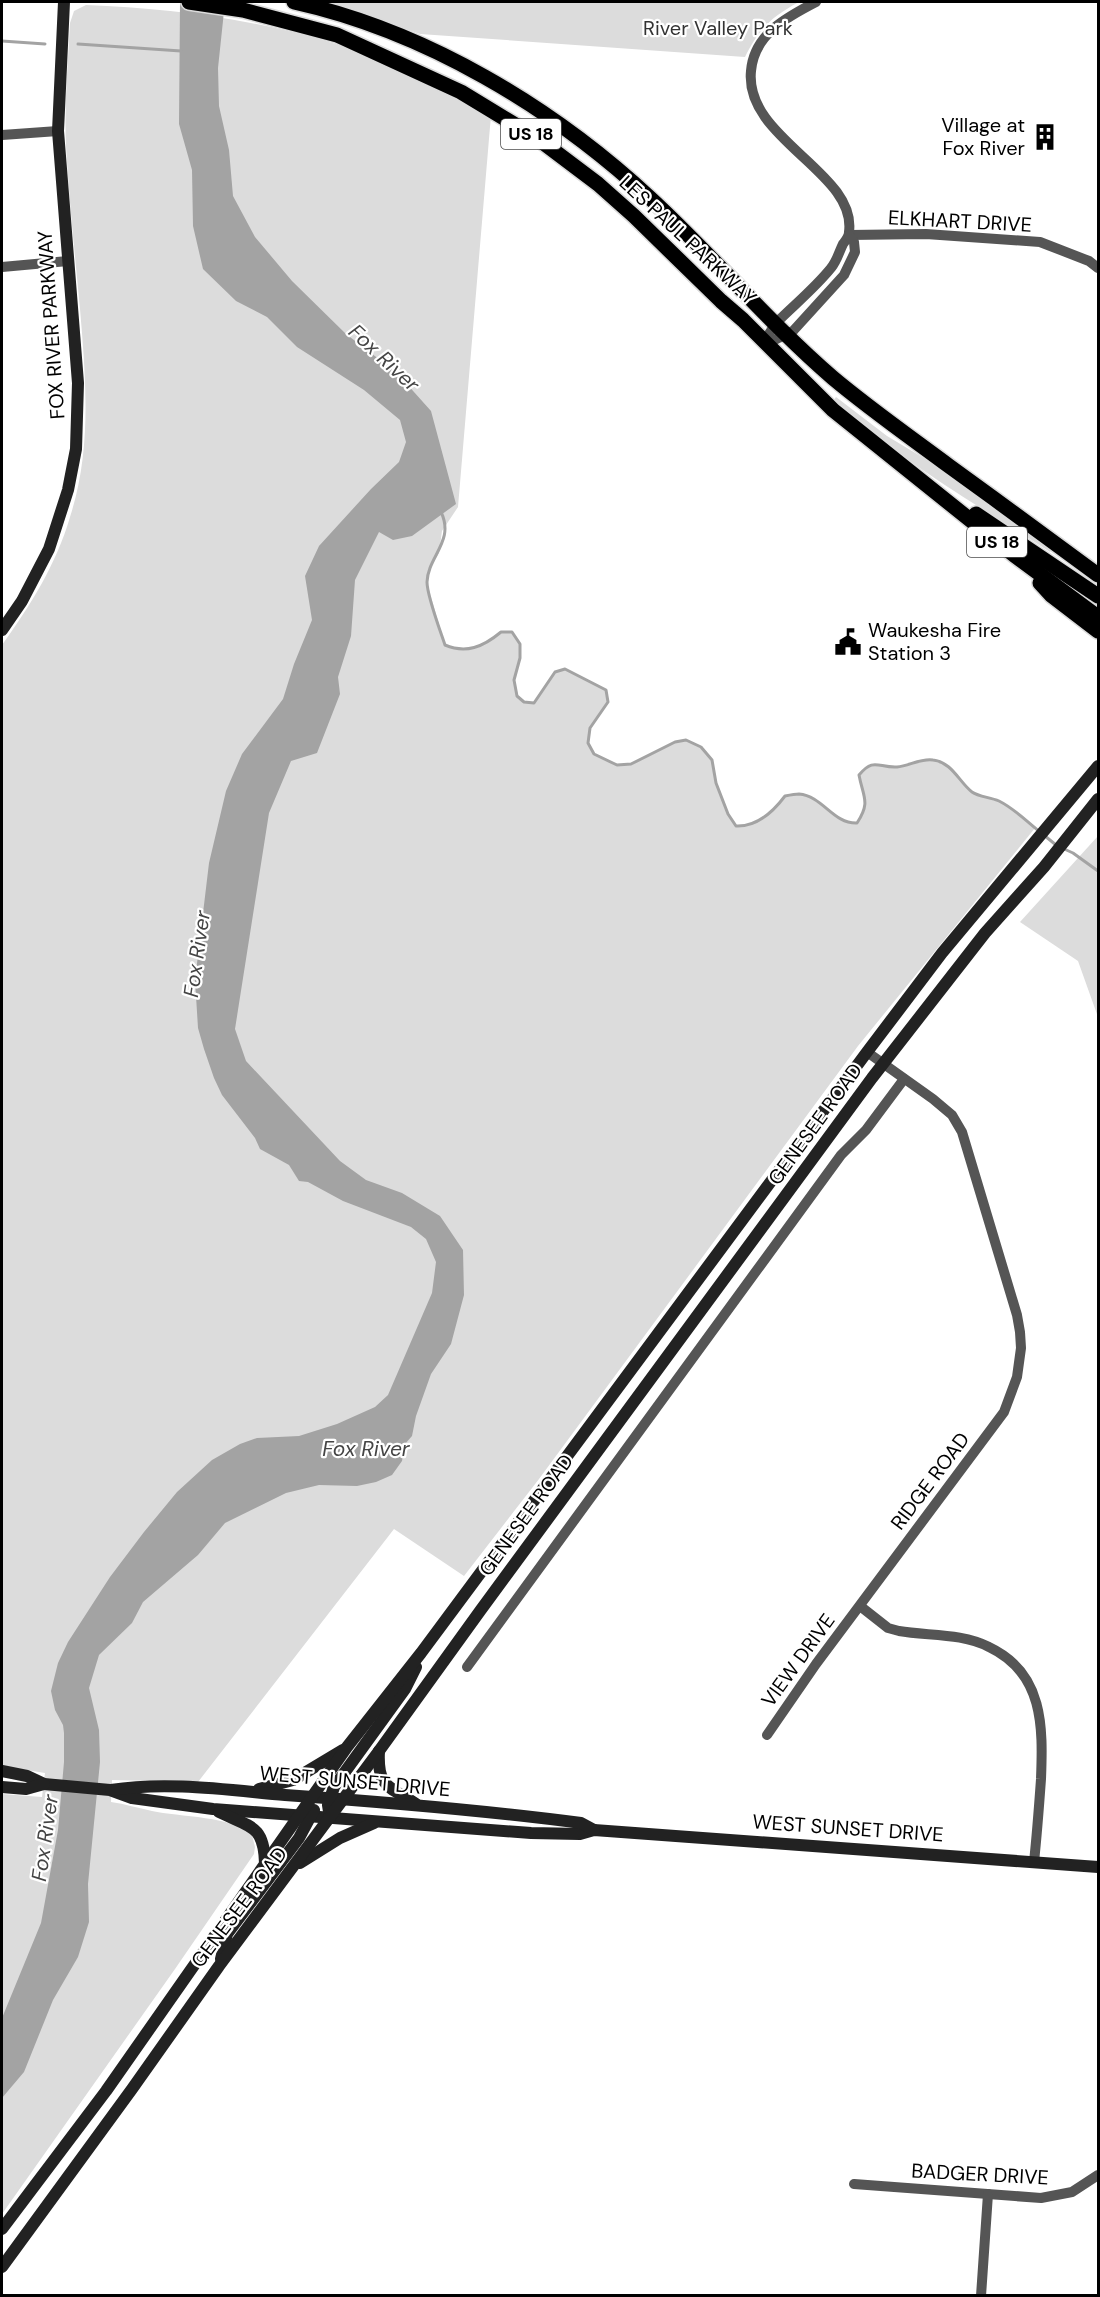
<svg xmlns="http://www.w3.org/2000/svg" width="1100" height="2297" viewBox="0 0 1100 2297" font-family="'DM Sans',sans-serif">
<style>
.green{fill:#dcdcdc}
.water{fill:#a3a3a3}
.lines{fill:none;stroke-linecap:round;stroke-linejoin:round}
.stream{stroke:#a3a3a3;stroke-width:3}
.primary-casing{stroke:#dbdbdb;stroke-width:18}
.street{stroke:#555;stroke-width:10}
.secondary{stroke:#222;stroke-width:12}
.primary{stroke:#000;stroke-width:15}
.labels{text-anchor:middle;stroke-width:4.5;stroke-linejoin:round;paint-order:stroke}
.shield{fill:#fff;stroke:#4c4c4c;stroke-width:1.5}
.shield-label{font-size:18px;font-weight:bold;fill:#000}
.park-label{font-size:20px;fill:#333;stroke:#fff}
.poi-label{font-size:20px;fill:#000;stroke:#fff;text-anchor:end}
.street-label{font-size:20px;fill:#000;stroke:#fff}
.water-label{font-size:21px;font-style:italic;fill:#444;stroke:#fff}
</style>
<rect width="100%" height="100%" fill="#fff"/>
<g class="green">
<path d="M328,2H799C771,17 760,28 745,57L420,34Z"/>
<path d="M86,5C186,9 297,24 389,64C423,79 457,98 491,115L458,507L442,531L439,553L430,567L427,583L445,645C466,654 483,647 501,632H512L520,644V658L514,680L517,696L524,702H534L555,672L565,669L606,690L608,702L590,728L588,743L594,754L617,765L632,764L675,742L686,740L701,747L712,760L716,783L728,814L736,826C757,827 773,812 785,796C790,795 795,794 799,794C823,796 833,824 857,823C871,802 863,797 859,775C874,758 878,768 896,767C909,766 920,759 933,760C951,761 959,781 972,791C979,797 989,797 998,801C1012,807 1023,819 1035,828L858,1046L539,1479L464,1576L394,1529L198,1782L112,1780L111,1802C125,1804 138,1808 152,1811C178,1817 235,1816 252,1835L255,1847L254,1854L175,1969L2,2214V1794L42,1797L45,1773L2,1766V645C30,606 56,565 70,517C92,449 86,380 80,309C75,255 69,200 66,146C64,105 68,64 70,23L74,11Z"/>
<path d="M836,397L887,436L937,466L1051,550L1050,552C976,504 898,460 834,400Z"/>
<path d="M1098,836V1017L1078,961L1020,922Z"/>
</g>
<path class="water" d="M180,2H225L218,68L219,106L229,150L233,196L255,237L292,281L346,334L397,373L431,411L456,504L412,536L393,540L379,532L355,580L351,636L338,677L340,694L317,753L291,761L269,813L235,1029L246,1061L340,1161L366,1180L402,1193L440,1216L463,1250L464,1295L451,1344L431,1374L416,1416L412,1436L405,1444L402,1461L392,1475L376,1482L357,1486L319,1485L286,1493L225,1523L198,1555L143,1602L132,1623L99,1655L89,1688L99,1730L100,1762L88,1884L89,1922L78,1957L53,2000L24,2072L2,2098V2018L41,1923L58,1830L64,1762V1733L63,1725L55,1710L51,1691L58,1663L68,1642L110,1577L144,1532L177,1492L212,1460L240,1444L257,1438L299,1436L337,1424L375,1407L388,1395L432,1293L436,1262L426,1239L411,1227L343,1201L308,1182L299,1181L289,1165L260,1149L255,1138L222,1095L214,1078L204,1049L198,1028L195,980L209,863L226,791L242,754L283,699L294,664L312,620L305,576L319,546L371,489L399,462L406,442L400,420L364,390L297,347L267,317L236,301L203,269L193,226L192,170L179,124Z"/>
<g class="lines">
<g class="stream">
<path d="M2,41L45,44"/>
<path d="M78,44L181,51"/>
<path d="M441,512C455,541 428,556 427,582C427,596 440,630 445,645C466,654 483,647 501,632H512L520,644V658L514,680L517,696L524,702L534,703L555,672L565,669L606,690L608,702L590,728L588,743L594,754L617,765L631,764L675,742L686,740L701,747L712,760L716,783L728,814L736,826C757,827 773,812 785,796C790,795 795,794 799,794C823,796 833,824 857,823C871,802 863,797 859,775C874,757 878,768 897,767C909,766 921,758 933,760C952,762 959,782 972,792C979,797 990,797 999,801C1015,809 1026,821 1040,832"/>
<path d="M1045,836L1056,845"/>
<path d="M1062,848L1073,853L1098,871"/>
</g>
<defs>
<g id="primary">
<path d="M189,2L243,10L337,35L461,92L537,138L598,184L634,216L721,301L743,320L833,410L1014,555L1098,617"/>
<path d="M294,2C425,31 552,107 650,198C713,256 768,322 833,378C870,409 910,437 949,466C999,502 1049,539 1098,575"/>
<path d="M976,514L1098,596"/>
<path d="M1040,583L1051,595L1098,631"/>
</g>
</defs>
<use href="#primary" class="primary-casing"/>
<g class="street">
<path d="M2,135L58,131"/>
<path d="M849,235L926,234L1040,242L1089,261L1098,268"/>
<path d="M2,267L68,261"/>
<path d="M766,344L769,334L776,323C794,305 815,288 831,268C837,261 839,252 843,244C846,240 849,237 849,232C857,172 744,139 751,71C754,34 787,17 816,2"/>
<path d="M766,344L793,331L844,275L855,252L854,242L849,235"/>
<path d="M860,1606L888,1628L899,1631C928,1636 962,1633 989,1647C1044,1673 1043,1727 1041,1779C1039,1807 1037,1834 1034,1862"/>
<path d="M467,1667L841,1155L866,1130L904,1079"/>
<path d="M767,1735L816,1664L1004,1412L1017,1377L1021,1348L1020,1332L1017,1315L962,1132L952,1115L933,1099L867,1052"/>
<path d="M854,2184L1041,2198L1072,2192L1098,2175"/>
<path d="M981,2296L988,2194"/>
</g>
<g class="secondary">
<path d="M2,630L22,601L49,549L68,490L76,449L78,383L58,131L64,2"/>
<path d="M379,1751C377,1788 389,1786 416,1804"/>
<path d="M2,1771L27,1776L44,1784L110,1790L132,1798L213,1809L531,1833L580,1834L594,1830L1098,1867"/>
<path d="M2,1787L26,1789L44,1784"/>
<path d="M259,1789L293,1780L343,1750"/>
<path d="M111,1790C167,1781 228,1790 285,1795C384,1802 483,1810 581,1823L594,1830"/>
<path d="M219,1812C249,1827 264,1824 265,1863"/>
<path d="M330,1818L328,1805L334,1787L405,1689L416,1667"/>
<path d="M300,1863L340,1838L374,1823"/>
<path d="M221,1959L227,1934L299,1838L314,1810"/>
<path d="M2,2229L106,2091L347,1747L421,1653L867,1052L942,953L1098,766"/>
<path d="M2,2267L132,2089L219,1966L379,1751L480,1611L872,1078L985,933L1044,867L1098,799"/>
</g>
<use href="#primary" class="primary"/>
</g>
<defs>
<symbol id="building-bare" viewBox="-9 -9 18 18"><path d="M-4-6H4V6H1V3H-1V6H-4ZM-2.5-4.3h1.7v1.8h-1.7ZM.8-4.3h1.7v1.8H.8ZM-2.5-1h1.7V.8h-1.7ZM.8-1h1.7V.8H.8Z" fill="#000" stroke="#fff" stroke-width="2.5" paint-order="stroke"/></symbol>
<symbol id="civic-bare" viewBox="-9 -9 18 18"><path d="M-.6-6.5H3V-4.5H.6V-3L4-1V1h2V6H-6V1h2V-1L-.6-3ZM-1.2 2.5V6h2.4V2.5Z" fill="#000" stroke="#fff" stroke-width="2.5" paint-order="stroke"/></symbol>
</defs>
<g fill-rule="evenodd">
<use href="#building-bare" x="1026" y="118" width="38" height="38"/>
<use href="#civic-bare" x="829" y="623" width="38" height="38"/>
</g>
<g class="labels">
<g class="shield">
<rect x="501" y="119" width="60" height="30" rx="4.5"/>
<rect x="967" y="527" width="60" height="30" rx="4.5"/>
</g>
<g class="shield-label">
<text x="531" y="140">US 18</text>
<text x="997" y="548">US 18</text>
</g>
<g class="park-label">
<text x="718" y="35">River Valley Park</text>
</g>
<g class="poi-label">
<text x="1025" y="132">Village at<tspan x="1025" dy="23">Fox River</tspan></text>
<text x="868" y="637" text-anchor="start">Waukesha Fire<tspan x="868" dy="23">Station 3</tspan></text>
</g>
<g class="street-label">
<text transform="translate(960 221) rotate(3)" y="7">ELKHART DRIVE</text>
<text transform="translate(688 240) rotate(43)" y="7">LES PAUL PARKWAY</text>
<text transform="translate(51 325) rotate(-94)" y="7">FOX RIVER PARKWAY</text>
<text transform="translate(815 1124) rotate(-54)" y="7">GENESEE ROAD</text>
<text transform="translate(930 1481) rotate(-53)" y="7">RIDGE ROAD</text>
<text transform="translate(526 1515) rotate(-54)" y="7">GENESEE ROAD</text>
<text transform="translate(798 1660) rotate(-54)" y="7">VIEW DRIVE</text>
<text transform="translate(355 1781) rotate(5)" y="7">WEST SUNSET DRIVE</text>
<text transform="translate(848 1828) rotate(4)" y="7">WEST SUNSET DRIVE</text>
<text transform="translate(239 1907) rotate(-53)" y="7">GENESEE ROAD</text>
<text transform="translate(980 2174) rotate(3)" y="7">BADGER DRIVE</text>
</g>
<g class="water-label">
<text transform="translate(384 358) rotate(43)" y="7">Fox River</text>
<text transform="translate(197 954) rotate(-82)" y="7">Fox River</text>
<text x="366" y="1456">Fox River</text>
<text transform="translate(45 1838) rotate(-82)" y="7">Fox River</text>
</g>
</g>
<rect width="1100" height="2297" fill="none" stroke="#000000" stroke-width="6"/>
</svg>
